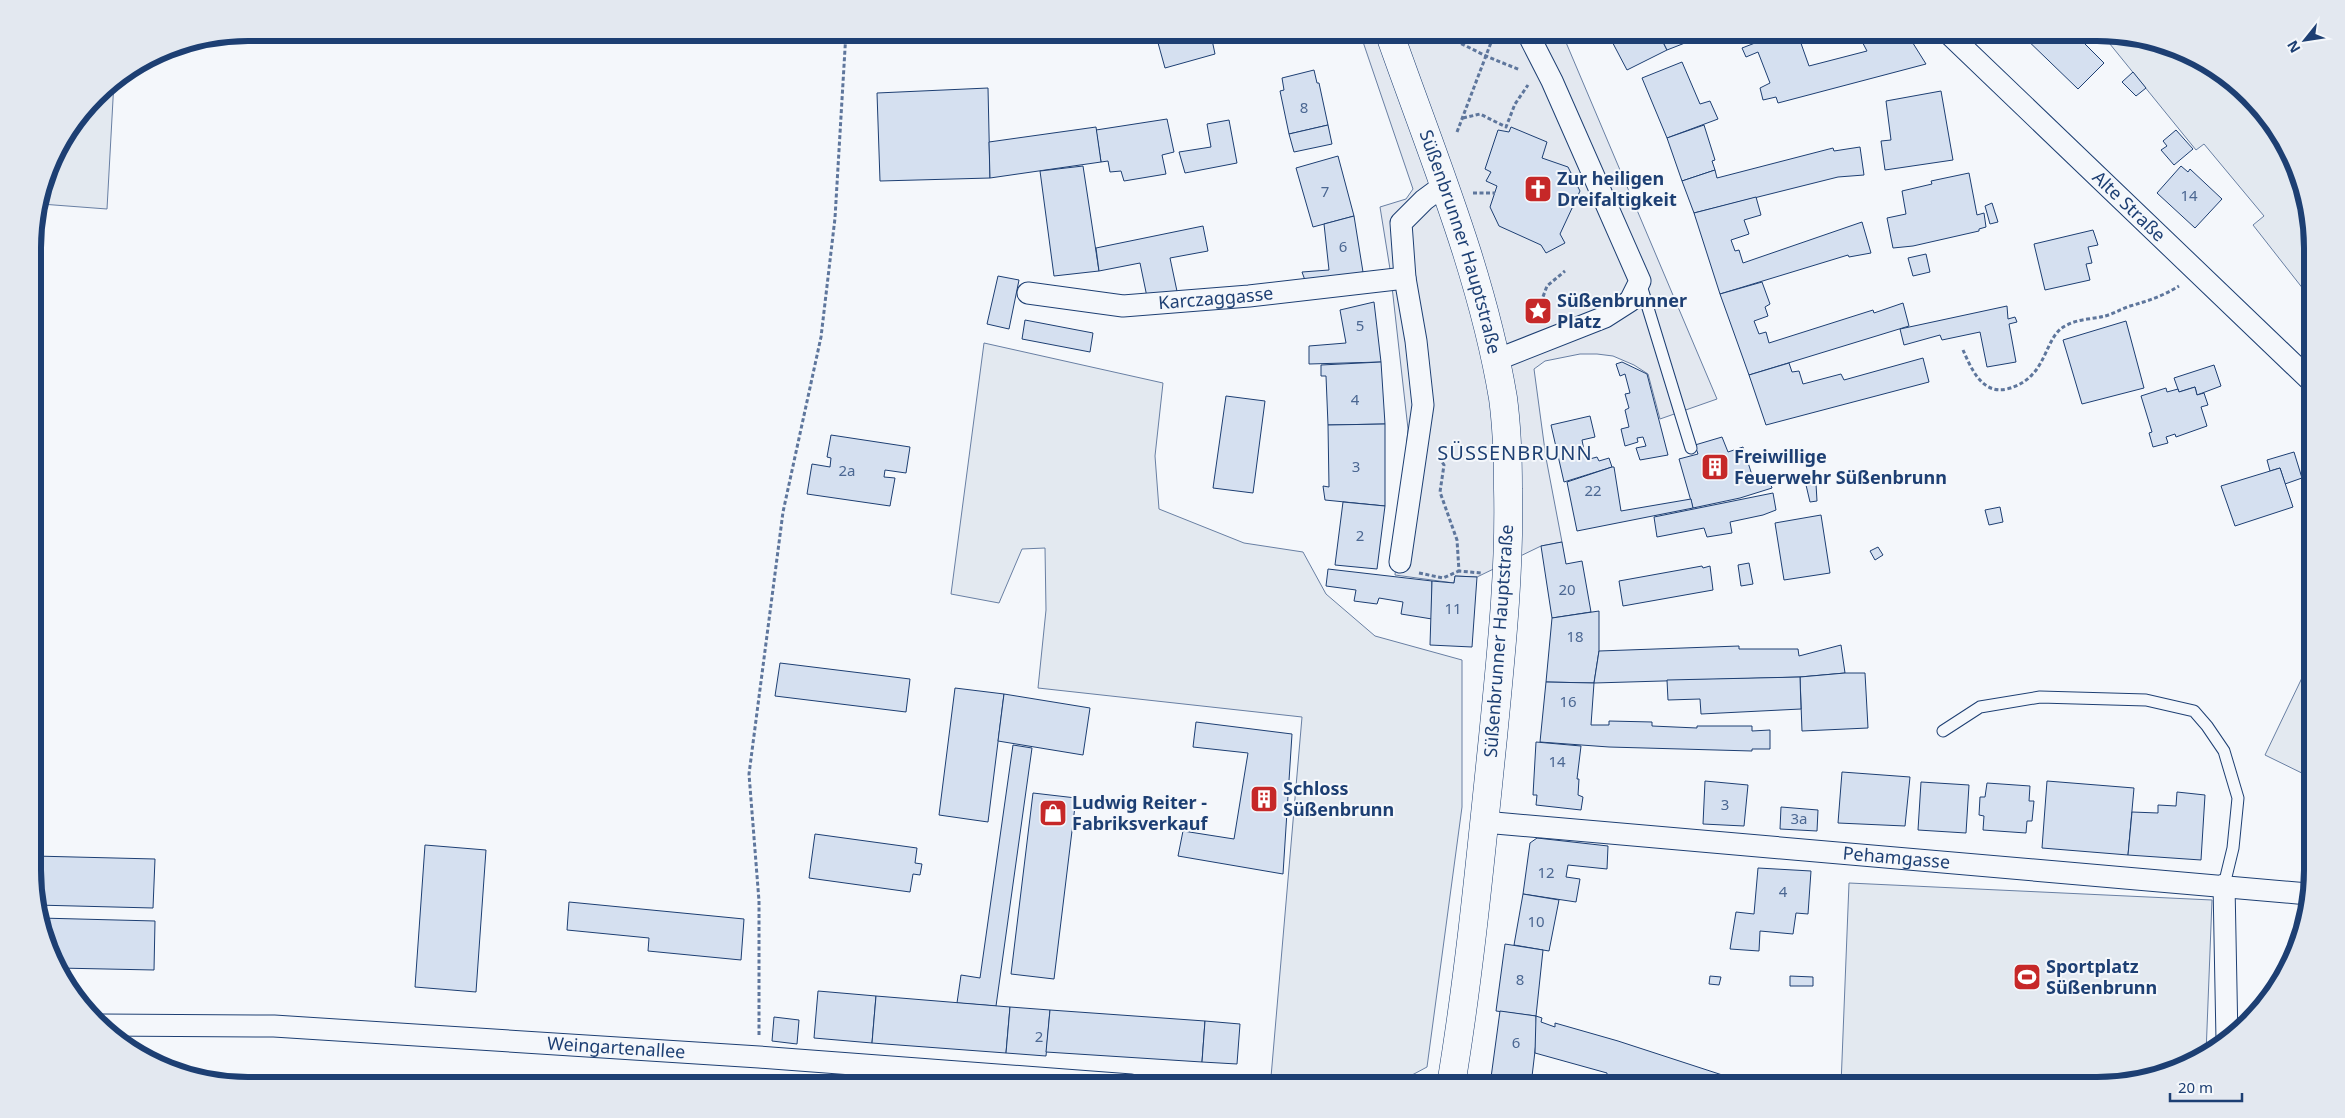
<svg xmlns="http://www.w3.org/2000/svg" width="2345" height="1118" viewBox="0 0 2345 1118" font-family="'Noto Sans',sans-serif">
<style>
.green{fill:#e3e9f0;stroke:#687fa3}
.parking{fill:#e3e8f0;stroke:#687fa3}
.building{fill:#d5e0f0;stroke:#1d3f73}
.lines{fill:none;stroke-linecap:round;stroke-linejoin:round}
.service-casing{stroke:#1d3f73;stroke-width:13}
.minor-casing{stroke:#1d3f73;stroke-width:23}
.primary-casing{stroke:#1d3f73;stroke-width:29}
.path{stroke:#5e769c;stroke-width:3;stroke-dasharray:4 2.5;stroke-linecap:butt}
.service{stroke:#f4f7fb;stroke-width:11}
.minor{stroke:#f4f7fb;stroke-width:21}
.primary{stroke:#f4f7fb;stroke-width:28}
.labels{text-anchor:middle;stroke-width:4;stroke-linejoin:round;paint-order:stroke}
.number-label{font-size:15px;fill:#4b6792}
.poi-label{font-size:18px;font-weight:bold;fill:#1d3f73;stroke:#f4f7fb;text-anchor:start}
.street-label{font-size:18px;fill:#1d3f73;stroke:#f4f7fb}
.quarter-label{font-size:20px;letter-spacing:1px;fill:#1d3f73;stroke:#f4f7fb}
.rim{fill:none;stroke:#1d3f73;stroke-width:6}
</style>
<rect width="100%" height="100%" fill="#f4f7fb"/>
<g class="green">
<path d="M2101,33L2180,49L2228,77L2268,117L2296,166L2311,220V299L2253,225L2264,216L2204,144L2196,150Z"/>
<path d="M114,81L107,209L41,204L55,153L106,86Z"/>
<path d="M984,343L1163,383L1155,456L1159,509L1244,543L1303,552L1326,594L1375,636L1462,660V807L1427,1067L1399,1082L1271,1077L1302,717L1038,688L1046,610L1045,548L1022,549L999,603L951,594Z"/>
<path d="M2312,657V778L2265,755Z"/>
<path d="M1849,883L2212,900L2206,1054L2166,1074L2110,1085H1841Z"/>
</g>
<path class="parking" d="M1360,33H1562L1717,399L1660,419L1648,374L1634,365L1613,356L1597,354H1580L1545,361L1534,369L1546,458L1562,542L1541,546L1477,577L1455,576L1454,583L1395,575L1408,429L1390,269L1380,207L1406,199L1413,189Z"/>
<g class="building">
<path d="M1155,32H1193L1195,40L1211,35L1215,54L1165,68Z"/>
<path d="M1267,32H1303L1269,42Z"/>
<path d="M1607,32H1658L1667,50L1627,70Z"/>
<path d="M1658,32H1713L1667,50Z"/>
<path d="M1750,32H1797L1809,66L1867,51L1857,32H1906L1926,64L1778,103L1776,97L1763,100L1760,88L1770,83L1758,52L1746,57L1742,48L1755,43Z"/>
<path d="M2073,32L2104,63L2078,89L2020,33Z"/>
<path d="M1682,62L1700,104L1710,101L1718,119L1667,138L1642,78Z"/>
<path d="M1314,70L1317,83H1319L1328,125L1289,134L1280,91L1284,90L1282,78Z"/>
<path d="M2133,72L2146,88L2136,96L2122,82Z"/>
<path d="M988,88L990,178L880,181L877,93Z"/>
<path d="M1941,91L1953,160L1885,170L1881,141L1891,140L1886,101Z"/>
<path d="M1167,119L1174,152L1162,155L1166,174L1124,181L1121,171L1110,172L1108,161L1101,162L1096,130Z"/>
<path d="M1229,120L1237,163L1185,173L1179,152L1211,147L1207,124Z"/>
<path d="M1328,125L1332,144L1294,152L1289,134Z"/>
<path d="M1704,125L1715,160L1712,161L1715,170L1682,181L1667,138Z"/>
<path d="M1096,127L1101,162L990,178L989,142Z"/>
<path d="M1511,127L1547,142L1542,158L1568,167L1580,191L1560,234L1565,243L1546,253L1541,245L1499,226L1490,207L1497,186L1486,181L1491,172L1485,169L1498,130L1509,132Z"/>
<path d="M2176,130L2193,149L2174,165L2161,150L2167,146L2163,141Z"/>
<path d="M1860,147L1864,175L1838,177L1694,213L1682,181L1715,170L1717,178L1833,148L1834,151Z"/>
<path d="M1338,156L1354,216L1313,227L1296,168Z"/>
<path d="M1083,166L1099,271L1054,276L1040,171Z"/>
<path d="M2181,166L2188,172L2190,169L2222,199L2195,228L2157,193Z"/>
<path d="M1969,173L1977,215L1984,213L1986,227L1979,229V231L1913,246L1893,248L1887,218L1906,214L1902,191L1932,184L1931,181Z"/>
<path d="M1756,197L1761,215L1744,220L1749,234L1731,240L1735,251L1739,250L1743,263L1862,222L1871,253L1849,257L1848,255L1720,294L1694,213Z"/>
<path d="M1992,203L1998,222L1990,224L1985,206Z"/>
<path d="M1354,216L1363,272L1306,283L1302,272L1329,270L1324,224Z"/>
<path d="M1203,226L1208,251L1170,258L1178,296L1147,297L1140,263L1099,271L1096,248Z"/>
<path d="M2093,230L2098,245L2088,247L2092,263L2086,264L2090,280L2045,290L2034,244Z"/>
<path d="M1926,254L1930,272L1913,276L1908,258Z"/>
<path d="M998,276L1019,280L1009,329L987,324Z"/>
<path d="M1762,282L1770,304L1765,307L1768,316L1754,321L1759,334L1766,332L1769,343L1873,310L1874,313L1903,303L1909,326L1749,375L1720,294Z"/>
<path d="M1374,302L1381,362L1309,364V346L1346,343L1340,310Z"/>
<path d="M2007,306L2008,319L2015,317L2017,322L2009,324L2016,362L1987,367L1980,332L1942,340L1940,335L1904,345L1900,329Z"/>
<path d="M1025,320L1093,333L1090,352L1022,339Z"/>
<path d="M2126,321L2144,388L2082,404L2063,340Z"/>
<path d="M1923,358L1929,382L1766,425L1749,375L1789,363L1792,372L1799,371L1803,384L1841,374L1844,380Z"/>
<path d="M1381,362L1385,424L1328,425L1326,376H1321V365Z"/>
<path d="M1622,362L1647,374L1668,455L1640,460L1636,448L1646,446L1643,437L1637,438L1638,442L1625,446L1621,429L1629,427L1625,410L1629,408L1625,394L1630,393L1625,374L1620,376L1616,364Z"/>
<path d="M2214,365L2221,386L2197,395L2195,387L2179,392L2174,378Z"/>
<path d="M2195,387L2197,395L2204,393L2208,405L2201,407L2207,426L2176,437L2175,434L2166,437L2168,443L2153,447L2149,433L2152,432L2141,396L2166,388L2167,392L2178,389L2179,392Z"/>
<path d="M1226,396L1265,401L1253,493L1213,488Z"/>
<path d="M1590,416L1595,437L1582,440L1586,460L1597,457L1599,461L1609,458L1612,467L1564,482L1551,425Z"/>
<path d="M1385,424V506L1325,500L1323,486L1329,487L1328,425Z"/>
<path d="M831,435L910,447L906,473L885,470L884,477L895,478L890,506L807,494L812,464L830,467L831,458L827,457Z"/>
<path d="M1722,437L1728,452L1743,447L1752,475L1759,479L1768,476L1772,488L1740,498L1693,508L1679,459L1698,454L1695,445Z"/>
<path d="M2294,452L2302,478L2285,484L2280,468L2270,471L2267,460Z"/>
<path d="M1612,467H1614L1621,511L1691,499L1693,508L1577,531L1567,482Z"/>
<path d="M2280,468L2293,507L2235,526L2221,486Z"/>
<path d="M1816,484L1817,501L1810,502L1806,485Z"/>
<path d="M1773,493L1776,510L1763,515L1730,522L1732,533L1707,537L1704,528L1657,537L1654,517Z"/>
<path d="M1343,502L1385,506L1377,569L1335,565Z"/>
<path d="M2000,507L2003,522L1989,525L1985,510Z"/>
<path d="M1821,515L1830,573L1784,580L1775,523Z"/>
<path d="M1562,542L1566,564L1582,561L1591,612L1552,618L1541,546Z"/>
<path d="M1878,547L1883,555L1875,560L1870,551Z"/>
<path d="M1749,563L1753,584L1741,586L1738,565Z"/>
<path d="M1702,566L1703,568L1710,566L1713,590L1623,606L1619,581Z"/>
<path d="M1328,569L1432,581V619L1401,614L1403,602L1379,598L1377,604L1354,601L1356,590L1326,586Z"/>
<path d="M1455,576L1477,577L1472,647L1430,645L1432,581L1454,583Z"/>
<path d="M1599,611V651L1594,683L1546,682L1552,618Z"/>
<path d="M1841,645L1845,673L1800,677L1594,683L1599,651L1739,646V649H1798L1799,656Z"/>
<path d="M780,663L910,679L906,712L775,696Z"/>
<path d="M1845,673H1865L1868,728L1802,731L1800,677Z"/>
<path d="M1800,677L1801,709L1701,714L1700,699L1668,700L1667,680Z"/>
<path d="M1546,682L1594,683L1591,725H1609V721L1652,722V726L1697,728V726H1752V731L1770,730V749H1752V751L1609,747L1540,742Z"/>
<path d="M955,688L1004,694L988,822L939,815Z"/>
<path d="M1004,694L1090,708L1083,755L998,741Z"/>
<path d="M1196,722L1292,734L1283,874L1178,856L1183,831L1234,839L1248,753L1193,747Z"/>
<path d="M1536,742L1581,746L1577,779H1579L1578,795L1583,797L1581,810L1536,805L1537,795H1533Z"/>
<path d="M1013,745L1032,748L996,1006L957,1003L961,975L980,978Z"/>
<path d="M1842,772L1910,777L1905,826L1838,823Z"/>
<path d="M1705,781L1748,785L1744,826L1703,824Z"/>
<path d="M2047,781L2134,788L2128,855L2042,848Z"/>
<path d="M1921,782L1969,785L1966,833L1918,830Z"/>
<path d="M1987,783L2030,786L2029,801H2034L2032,821H2027L2026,833L1983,830L1984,816L1979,815L1980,797H1985Z"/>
<path d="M2177,792L2205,795L2201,860L2128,855L2132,812L2158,813V805L2176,806Z"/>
<path d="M1033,793L1076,798L1054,979L1011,974Z"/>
<path d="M1781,807L1818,810L1817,831L1780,829Z"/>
<path d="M815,834L917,848L915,863L922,864L920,875L913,874L910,892L809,878Z"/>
<path d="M1537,838L1608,846L1607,869L1568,865L1566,877L1580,879L1576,902L1523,894L1530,843Z"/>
<path d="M425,845L486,850L476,992L415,987Z"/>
<path d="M34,856L155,859L153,908L36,905Z"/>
<path d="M1758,868L1811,871L1808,914L1796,913L1793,934L1760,931L1759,951L1730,949L1736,912L1754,914Z"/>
<path d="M1523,894L1559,900L1549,951L1514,945Z"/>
<path d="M569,902L744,919L741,960L648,951L649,938L567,930Z"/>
<path d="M40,918L155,921L154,970L58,968L49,953Z"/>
<path d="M1505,944L1543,950L1536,1016L1496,1011Z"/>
<path d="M1710,976L1721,977L1719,985L1709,984Z"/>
<path d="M1790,976L1813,977V986H1790Z"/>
<path d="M818,991L876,996L872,1043L814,1038Z"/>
<path d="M876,996L1010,1007L1006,1053L872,1043Z"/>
<path d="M1010,1007L1050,1010L1046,1056L1006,1053Z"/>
<path d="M1050,1010L1205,1021L1202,1062L1046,1052Z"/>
<path d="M1500,1011L1536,1016L1537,1034L1531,1085H1490Z"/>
<path d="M1536,1016L1542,1018L1541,1022L1555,1027V1023L1618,1041L1753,1085H1638L1607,1075V1073L1535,1053Z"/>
<path d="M774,1017L799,1020L797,1044L772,1041Z"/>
<path d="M1205,1021L1240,1024L1237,1064L1202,1062Z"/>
</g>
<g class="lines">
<defs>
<g id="service">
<path d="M1640,282L1691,448"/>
<path d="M1943,731L1980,707L2040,697L2146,700L2194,711L2207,726L2224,751L2238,798L2233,848L2224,885"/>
</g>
<g id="minor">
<path id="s1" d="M1947,32L2311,381"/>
<path id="s2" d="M1028,293L1123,306L1249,296L1405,278"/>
<path d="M1496,360L1605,317L1630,301L1640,281L1552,81L1527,32"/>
<path d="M1400,562L1423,405L1416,341L1405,278L1401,223L1424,200L1443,186"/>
<path id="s3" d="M1484,822L2308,894"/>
<path d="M2224,885L2227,1040"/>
<path id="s4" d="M101,1025L274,1026L759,1057L1131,1085"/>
</g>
<g id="primary">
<path id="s5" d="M1389,32C1431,152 1482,272 1503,398C1507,428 1508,459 1508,489C1510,572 1501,654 1493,737C1481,853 1470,970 1451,1085"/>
</g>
</defs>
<use href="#service" class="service-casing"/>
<use href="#minor" class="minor-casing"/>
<use href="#primary" class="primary-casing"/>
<g class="path">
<path d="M1438,32L1460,43"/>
<path d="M1456,32L1460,43L1486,56L1520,70"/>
<path d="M1463,118L1480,114L1506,127L1515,104L1528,85"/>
<path d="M1457,132L1495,32"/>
<path d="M1473,193H1495"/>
<path d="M1534,321L1547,286L1565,271"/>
<path d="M1963,350C1971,368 1982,395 2007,389C2050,378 2042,336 2067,325C2078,319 2093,319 2105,316C2113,314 2121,309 2130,306C2148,301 2163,296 2179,286"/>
<path d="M1439,457L1444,465L1440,492L1457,540L1459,571L1481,573"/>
<path d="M1419,573L1443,578L1459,571"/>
<path d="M759,1035V901L749,774L783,512L821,337L835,218L846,32"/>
</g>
<use href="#service" class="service"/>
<use href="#minor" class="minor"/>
<use href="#primary" class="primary"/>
</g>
<defs>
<symbol id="church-square" viewBox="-11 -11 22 22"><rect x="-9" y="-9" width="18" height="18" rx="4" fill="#c62828" stroke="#f4f7fb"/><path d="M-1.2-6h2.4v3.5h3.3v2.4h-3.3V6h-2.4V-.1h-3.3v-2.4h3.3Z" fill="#fff"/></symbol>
<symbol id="sight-square" viewBox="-11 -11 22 22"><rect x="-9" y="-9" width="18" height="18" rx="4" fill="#c62828" stroke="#f4f7fb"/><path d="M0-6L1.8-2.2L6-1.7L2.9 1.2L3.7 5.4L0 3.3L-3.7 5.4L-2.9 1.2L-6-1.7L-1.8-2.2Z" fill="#fff"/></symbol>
<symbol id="building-square" viewBox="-11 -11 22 22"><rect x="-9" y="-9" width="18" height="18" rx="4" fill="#c62828" stroke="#f4f7fb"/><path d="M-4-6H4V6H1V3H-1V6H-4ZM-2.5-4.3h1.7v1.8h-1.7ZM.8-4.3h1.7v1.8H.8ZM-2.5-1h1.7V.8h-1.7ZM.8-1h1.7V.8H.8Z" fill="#fff"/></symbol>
<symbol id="shop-square" viewBox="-11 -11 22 22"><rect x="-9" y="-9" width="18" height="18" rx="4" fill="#c62828" stroke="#f4f7fb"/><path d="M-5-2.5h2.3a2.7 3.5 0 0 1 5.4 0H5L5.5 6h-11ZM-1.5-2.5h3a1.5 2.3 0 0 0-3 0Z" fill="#fff"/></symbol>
<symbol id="stadium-square" viewBox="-11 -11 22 22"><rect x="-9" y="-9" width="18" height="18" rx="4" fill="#c62828" stroke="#f4f7fb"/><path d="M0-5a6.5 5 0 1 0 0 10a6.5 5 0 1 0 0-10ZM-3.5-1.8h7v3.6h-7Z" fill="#fff"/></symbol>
</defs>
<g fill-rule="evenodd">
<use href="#church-square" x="1522" y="173" width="32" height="32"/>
<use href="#sight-square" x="1522" y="295" width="32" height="32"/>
<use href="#building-square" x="1699" y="451" width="32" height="32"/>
<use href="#building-square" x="1248" y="783" width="32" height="32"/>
<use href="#shop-square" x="1037" y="797" width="32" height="32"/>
<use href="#stadium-square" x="2011" y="961" width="32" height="32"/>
</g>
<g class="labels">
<g class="number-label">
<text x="1304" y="113">8</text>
<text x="1325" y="197">7</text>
<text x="2189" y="201">14</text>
<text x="1343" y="252">6</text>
<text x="1360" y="331">5</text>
<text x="1355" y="405">4</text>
<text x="1356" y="472">3</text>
<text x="847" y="476">2a</text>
<text x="1593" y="496">22</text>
<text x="1360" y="541">2</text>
<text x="1567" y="595">20</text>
<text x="1453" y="614">11</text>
<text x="1575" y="642">18</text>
<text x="1568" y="707">16</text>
<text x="1557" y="767">14</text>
<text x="1725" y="810">3</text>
<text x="1799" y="824">3a</text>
<text x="1546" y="878">12</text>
<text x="1783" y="897">4</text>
<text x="1536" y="927">10</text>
<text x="1520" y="985">8</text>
<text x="1039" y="1042">2</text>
<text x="1516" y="1048">6</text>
</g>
<g class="poi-label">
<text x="1557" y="185">Zur heiligen<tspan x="1557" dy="21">Dreifaltigkeit</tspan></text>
<text x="1557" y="307">Süßenbrunner<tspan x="1557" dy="21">Platz</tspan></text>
<text x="1734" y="463">Freiwillige<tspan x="1734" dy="21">Feuerwehr Süßenbrunn</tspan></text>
<text x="1283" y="795">Schloss<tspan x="1283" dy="21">Süßenbrunn</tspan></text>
<text x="1072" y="809">Ludwig Reiter -<tspan x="1072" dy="21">Fabriksverkauf</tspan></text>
<text x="2046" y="973">Sportplatz<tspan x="2046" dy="21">Süßenbrunn</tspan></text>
</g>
<g class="street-label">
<text dy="6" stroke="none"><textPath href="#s1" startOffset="252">Alte Straße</textPath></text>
<text dy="6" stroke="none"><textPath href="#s5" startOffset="222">Süßenbrunner Hauptstraße</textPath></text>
<text dy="6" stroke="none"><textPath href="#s2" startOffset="189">Karczaggasse</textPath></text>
<text transform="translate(1499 641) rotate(-86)" y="6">Süßenbrunner Hauptstraße</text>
<text dy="6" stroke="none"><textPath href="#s3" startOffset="414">Pehamgasse</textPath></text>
<text dy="6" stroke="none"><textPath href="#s4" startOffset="516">Weingartenallee</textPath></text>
</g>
<g class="quarter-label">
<text x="1515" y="460">SÜSSENBRUNN</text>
</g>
</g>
<path d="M0 0H2345V1118H0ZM248 41H2097A207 207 0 0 1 2304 248V870A207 207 0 0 1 2097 1077H248A207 207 0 0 1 41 870V248A207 207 0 0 1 248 41Z" fill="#e3e8f0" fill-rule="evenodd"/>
<path class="rim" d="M248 41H2097A207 207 0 0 1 2304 248V870A207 207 0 0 1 2097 1077H248A207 207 0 0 1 41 870V248A207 207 0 0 1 248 41Z"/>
<g transform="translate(2305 40) rotate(240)" stroke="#f4f7fb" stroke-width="4" paint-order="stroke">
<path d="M0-4L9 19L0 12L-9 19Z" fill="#1d3f73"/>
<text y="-8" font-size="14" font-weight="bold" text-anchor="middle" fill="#1d3f73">N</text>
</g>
<path d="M2170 1093v8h72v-8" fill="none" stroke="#1d3f73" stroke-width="2.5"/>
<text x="2178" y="1093" font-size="15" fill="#1d3f73" stroke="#f4f7fb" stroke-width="4" paint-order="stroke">20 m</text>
</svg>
